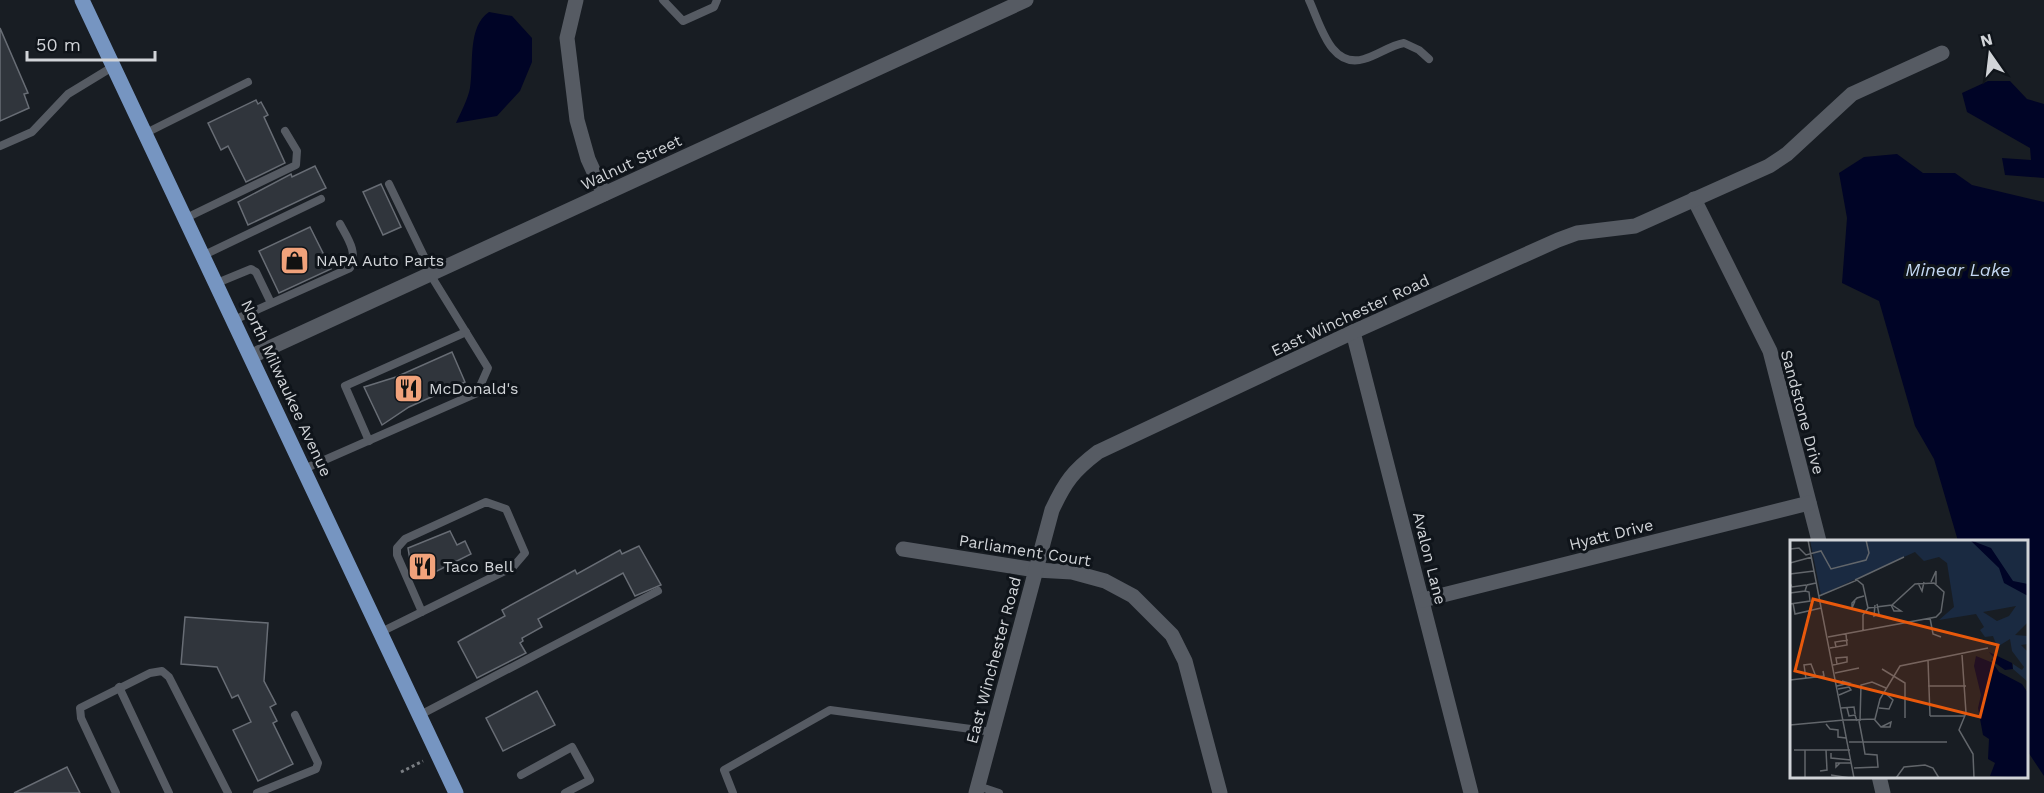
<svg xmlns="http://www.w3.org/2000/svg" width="2044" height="793" viewBox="0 0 2044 793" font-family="'Work Sans',sans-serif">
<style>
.water{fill:#000426}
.building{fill:#30353c;stroke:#686d75;stroke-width:1.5}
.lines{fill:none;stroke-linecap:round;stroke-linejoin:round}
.path{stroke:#7a7e83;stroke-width:3;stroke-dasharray:3 3;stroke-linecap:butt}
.service{stroke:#565b63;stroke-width:8}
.minor{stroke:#565b63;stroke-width:15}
.primary{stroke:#7695c1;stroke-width:15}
.labels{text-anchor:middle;stroke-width:6;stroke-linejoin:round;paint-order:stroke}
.street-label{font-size:16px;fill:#d1d4d8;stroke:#0f141a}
.poi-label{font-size:16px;fill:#d1d4d8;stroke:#0f141a;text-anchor:start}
.water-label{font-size:18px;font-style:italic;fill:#c4d8f3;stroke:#0f141a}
.inset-road{fill:none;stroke:#62666b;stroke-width:1.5}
.view{fill:#e8590c;fill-opacity:0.15;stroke:#e8590c;stroke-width:3}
.inset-edge{fill:none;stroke:#d1d4d8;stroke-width:3}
</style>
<rect width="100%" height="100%" fill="#181d23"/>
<g class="water">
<path d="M489,12L512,16L532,38V62L520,91L497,116L456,123C461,112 468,99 470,88C474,64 467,27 489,12Z"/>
<path d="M1988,81H2010L2027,99L2044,104V178L2005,175L2002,158L2031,160L2030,148L1967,112L1962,93Z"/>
<path d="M1897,154L1923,173H1955L1972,185L2044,202V776L2028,752V541H1958L1934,459L1915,426L1879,301L1842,283L1847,218L1839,173L1864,157Z"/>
</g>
<g class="building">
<path d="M0,28L28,93L24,94L29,108L0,121Z"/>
<path d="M256,100L258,104L261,102L268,115L264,117L285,163L246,182L228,146L221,150L208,123Z"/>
<path d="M315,166L326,188L248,225L238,202L291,174L292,177Z"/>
<path d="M381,184L401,227L383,235L363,192Z"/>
<path d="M310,227L331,269L279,293L259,251Z"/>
<path d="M452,352L465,382L409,407L382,425L364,387L396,377Z"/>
<path d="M450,531L457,545L465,541L471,554L421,579L410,560L408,548Z"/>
<path d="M639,546L661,585L635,596L623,573L538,619L542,627L522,638L523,641L520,643L526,653L477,678L458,642L461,640L505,616L502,610L575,570L577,574L620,550L622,554Z"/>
<path d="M185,617L268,623L264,681L276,704L270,707L277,721L273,723L293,764L258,781L233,730L251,722L238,695L232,698L217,667L181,664Z"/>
<path d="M537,691L555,725L503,751L486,718Z"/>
<path d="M67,767L80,793H14Z"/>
</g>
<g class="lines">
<path class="path" d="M401,772L423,761"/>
<g class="service">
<path d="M663,0L683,21L714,7L717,0"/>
<path d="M1309,0C1320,23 1330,69 1364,59C1378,55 1389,46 1404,43L1419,50L1429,59"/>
<path d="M146,133L248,82"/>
<path d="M0,146L32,132L68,94L114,66"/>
<path d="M389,184L432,273"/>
<path d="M186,218L296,165L297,151L285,131"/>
<path d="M204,255L321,199"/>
<path d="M217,283L251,269L256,272L271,303"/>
<path d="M234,320L350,268C358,252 348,239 340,224"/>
<path d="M369,441L345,386L466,332"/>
<path d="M304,469L477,393L488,368L430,274"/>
<path d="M381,632L513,567L525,553L506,509L486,502L405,539L397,548V555L422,612"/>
<path d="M119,687L169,793"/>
<path d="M420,715L658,591"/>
<path d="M521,775L572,747L590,780L565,793"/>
<path d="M978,786L999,793"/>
<path d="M116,793L81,718L80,708L150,673L162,671L169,677L228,793"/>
<path d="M257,793L316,769L318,763L295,715"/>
<path d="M733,793L724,770L830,710L993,732"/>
</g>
<g class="minor">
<path d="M576,0L567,38L577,120L588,159L604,194"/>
<path d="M1694,199L1770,351L1819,541"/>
<path d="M1353,332L1471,793"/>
<path d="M252,356L1026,0"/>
<path d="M903,549L1036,570L1072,572L1105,581L1133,596L1172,635L1185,661L1220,793"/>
<path d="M1423,600L1809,503"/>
<path d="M1879,776L1883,793"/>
<path d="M976,793L1052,510C1065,482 1073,471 1098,452L1353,332L1558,240L1577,233L1635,226L1769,166L1787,154L1852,94L1942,53"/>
</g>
<path class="primary" d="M82,0L456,793"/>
</g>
<defs>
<symbol id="shop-square" viewBox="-11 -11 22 22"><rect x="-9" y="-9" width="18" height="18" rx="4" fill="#f1a27b" stroke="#0f141a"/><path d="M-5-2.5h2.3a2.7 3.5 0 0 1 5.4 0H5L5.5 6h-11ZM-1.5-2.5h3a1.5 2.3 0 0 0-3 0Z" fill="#111"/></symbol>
<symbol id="restaurant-square" viewBox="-11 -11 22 22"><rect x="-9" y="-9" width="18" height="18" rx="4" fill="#f1a27b" stroke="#0f141a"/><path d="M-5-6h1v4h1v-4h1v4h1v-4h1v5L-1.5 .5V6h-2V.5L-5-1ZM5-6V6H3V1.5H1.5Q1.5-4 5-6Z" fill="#111"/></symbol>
</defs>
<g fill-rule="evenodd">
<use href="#shop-square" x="278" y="244" width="33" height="33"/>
<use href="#restaurant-square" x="392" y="372" width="33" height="33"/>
<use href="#restaurant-square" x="406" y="550" width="33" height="33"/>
</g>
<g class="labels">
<g class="street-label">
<text transform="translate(631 162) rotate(-25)" y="6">Walnut Street</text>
<text transform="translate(1350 315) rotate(-25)" y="6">East Winchester Road</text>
<text transform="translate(287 388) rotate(65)" y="6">North Milwaukee Avenue</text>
<text transform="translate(1803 412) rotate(75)" y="6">Sandstone Drive</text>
<text transform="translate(1611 534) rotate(-14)" y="6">Hyatt Drive</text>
<text transform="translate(1025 550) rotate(9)" y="6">Parliament Court</text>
<text transform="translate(1430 558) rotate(76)" y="6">Avalon Lane</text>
<text transform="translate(993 660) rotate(-75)" y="6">East Winchester Road</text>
</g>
<g class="poi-label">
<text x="316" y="266">NAPA Auto Parts</text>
<text x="429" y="394">McDonald's</text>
<text x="443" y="572">Taco Bell</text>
</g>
<g class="water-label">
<text x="1958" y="276">Minear Lake</text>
</g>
</g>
<g transform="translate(1790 540)">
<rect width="238" height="238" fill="#181d23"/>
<path d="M20,0H238V82L225,95L238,96V104L231,105L238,112V142L223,129V124L232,130L234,127L222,111L220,99L207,107L203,96L195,97L190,90L194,87L186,74L149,80L164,67L157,23L149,17L134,21L125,12L31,55ZM226,66L219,76L207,81L193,72Z" fill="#1a2a41" fill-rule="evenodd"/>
<path d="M180,0L201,8L223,41L238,44V56L214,43L209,28ZM199,112L222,123L223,129L215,130L201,120L204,118ZM186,116L203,123L209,132L232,144L238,153V238L200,236L205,223L198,219L199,199L193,195L188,168L191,155L184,126Z" fill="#000426"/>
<path class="inset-road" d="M18,0L64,238M0,9L9,8L16,15L31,11L41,29L76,20L79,13L76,0M0,23L22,17M0,34L24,31M65,40L114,17M141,42L146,31V44M0,43L2,47L16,45M128,43L132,51L134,42M0,53L15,51L17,45L26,43M29,56L67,40L73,45L78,68M65,61L62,68V63L67,58L74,56M3,63L5,74L31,68M0,64L20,61L19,52L15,51M85,65L84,76L89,74L87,64M101,65L104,71H111L102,65M140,78L143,94L151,97M38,97L146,77L151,72L154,52L144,43L125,44L102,65L78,68L73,75V90M46,107L45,102L58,100M40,108L57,105L56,94M172,115L176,173L169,190L183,214L184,238M0,120V140M138,120L140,176M43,125L57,122V117L46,118L47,124M92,129L115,143V178M45,133L69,128M16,139L14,125L21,124L26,137M0,140L34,136L33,131M47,146L59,143L52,141M138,146H176M48,149L59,147L61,150L49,155M51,168L64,167L65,174M57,168L59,176L65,175L67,181M89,168L99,169L103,160L94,152M140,176H175M84,179L91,187H100L101,182L91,187M54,180L85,179L90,159L110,126L198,108M69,181L73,202H157M70,181L71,145L82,142L96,148M36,184L40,189L48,190V197L56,198M0,185L54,180M59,202H73L75,214L87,215L88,227L64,228M4,210H60M41,213V218L61,220M50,223L46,227V223H61M30,231L37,230L36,210M41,235L60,238M15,238V210M106,238L114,227L135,225L143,228L149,238"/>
<path class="view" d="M23,59L208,105L190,177L5,131Z"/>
<rect width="238" height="238" class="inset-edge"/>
</g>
<g transform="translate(1990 54) rotate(346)" stroke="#0f141a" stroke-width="4.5" paint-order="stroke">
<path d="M0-4.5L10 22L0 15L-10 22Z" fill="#d1d4d8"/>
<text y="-9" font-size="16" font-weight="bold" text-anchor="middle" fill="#d1d4d8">N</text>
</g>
<path d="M27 51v9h128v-9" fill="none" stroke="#d1d4d8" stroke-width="3"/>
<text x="36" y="51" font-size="18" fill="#d1d4d8" stroke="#0f141a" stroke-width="4.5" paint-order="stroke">50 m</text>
</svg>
